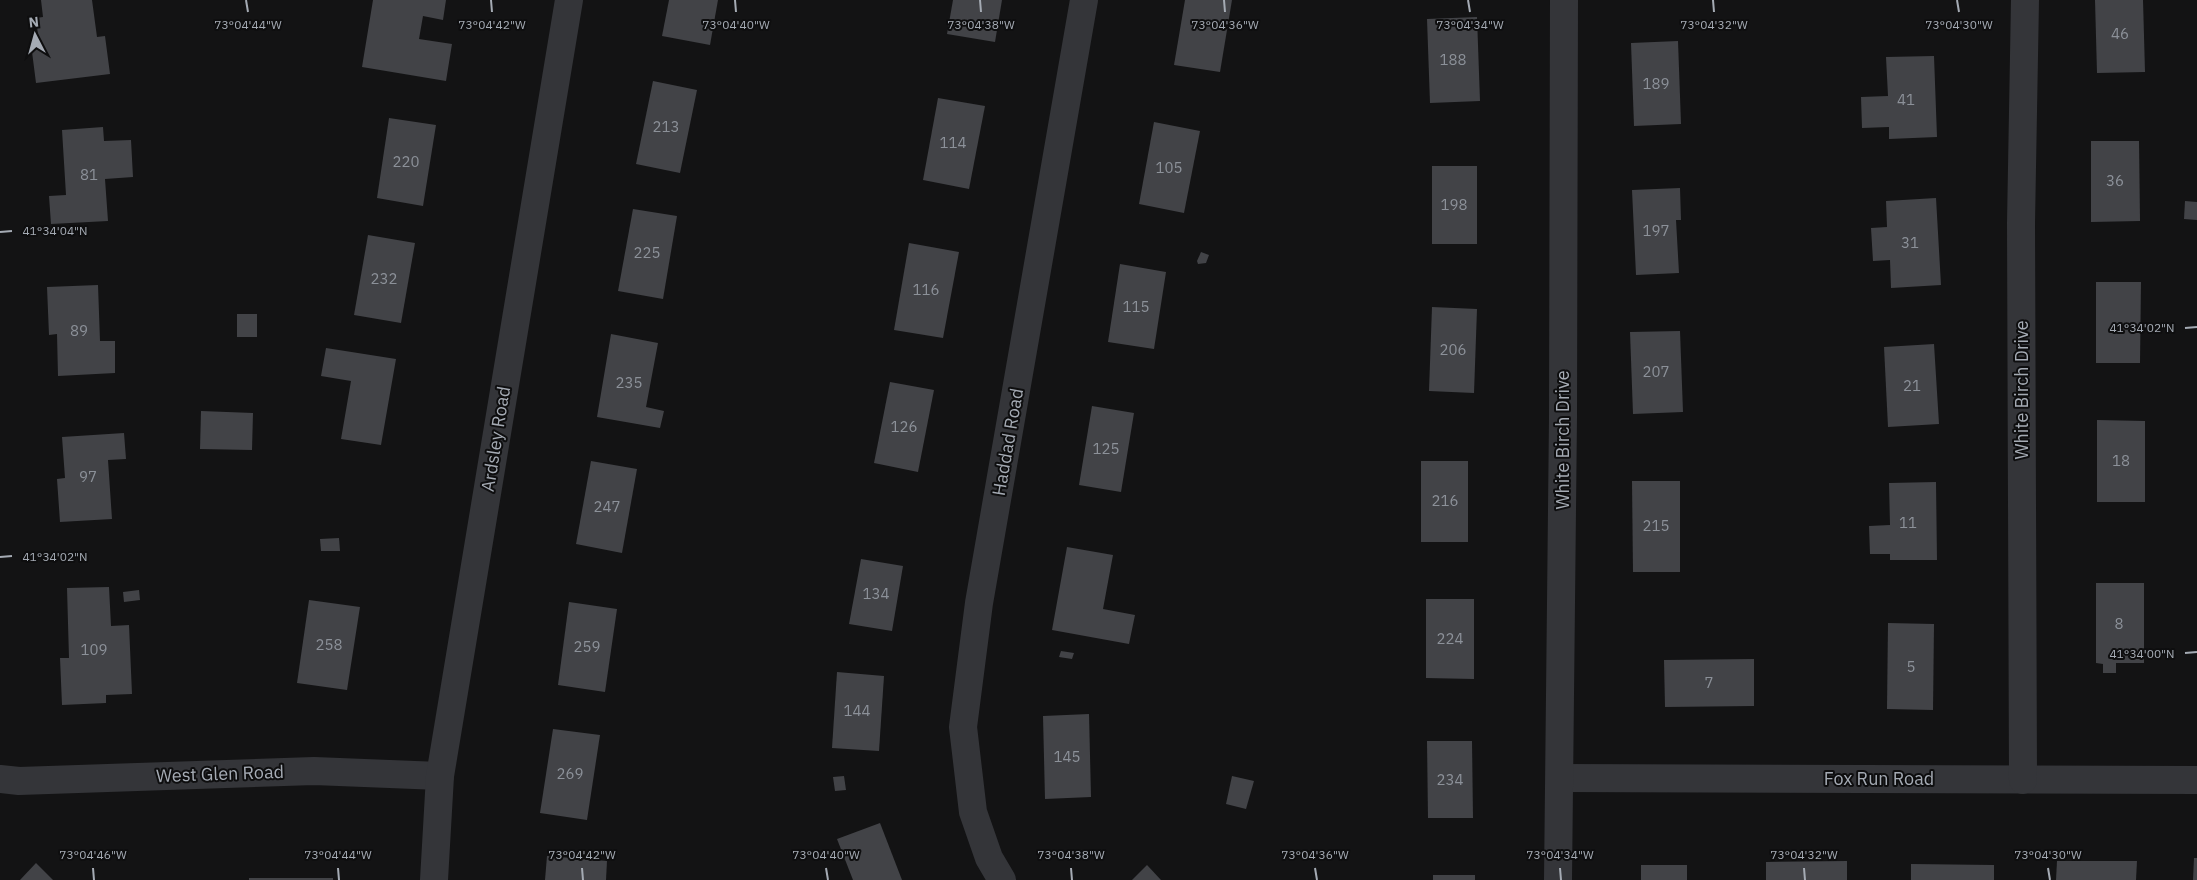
<svg xmlns="http://www.w3.org/2000/svg" width="2197" height="880" viewBox="0 0 2197 880" font-family="'IBM Plex Sans',sans-serif">
<style>
.building{fill:#424347}
.lines{fill:none;stroke-linecap:round;stroke-linejoin:round}
.minor{stroke:#343539;stroke-width:28}
.ticks{fill:none;stroke:#a5abb4;stroke-width:2}
.labels{text-anchor:middle;stroke-width:4;stroke-linejoin:round;paint-order:stroke}
.number-label{font-size:15px;fill:#8c9199}
.street-label{font-size:18px;fill:#a5abb4;stroke:#0e0e0f}
.ticks-label{font-size:12px;text-anchor:middle;fill:#a5abb4;stroke:#0e0e0f;stroke-width:4;stroke-linejoin:round;paint-order:stroke}
</style>
<rect width="100%" height="100%" fill="#131314"/>
<g class="building">
<path d="M41,0H92L97,37L105,36L110,74L36,83L31,44L39,43L36,18L43,17Z"/>
<path d="M373,0H446L443,20L423,16L419,39L452,44L446,81L362,67Z"/>
<path d="M669,0H718L710,45L662,36Z"/>
<path d="M953,0H1002L995,42L947,34Z"/>
<path d="M1185,0H1232L1220,72L1174,65Z"/>
<path d="M2095,0H2143L2145,72L2097,73Z"/>
<path d="M1477,17L1480,101L1430,103L1427,19Z"/>
<path d="M1678,41L1681,124L1634,126L1631,43Z"/>
<path d="M1934,56L1937,137L1889,139V127L1862,128L1861,97L1888,96L1886,57Z"/>
<path d="M653,81L697,90L680,173L636,164Z"/>
<path d="M938,98L985,106L969,189L923,180Z"/>
<path d="M389,118L436,125L423,206L377,198Z"/>
<path d="M1154,122L1200,131L1184,213L1139,204Z"/>
<path d="M103,127L104,141L131,140L133,177L105,179L108,221L51,224L49,196L66,195L62,130Z"/>
<path d="M2091,141H2139L2140,221L2091,222Z"/>
<rect x="1432" y="166" width="45" height="78"/>
<path d="M1680,188L1681,220H1676L1679,273L1636,275L1632,190Z"/>
<path d="M1936,198L1941,285L1891,288L1890,260L1873,261L1871,228L1887,227L1886,201Z"/>
<path d="M2185,201L2197,202V220L2184,219Z"/>
<path d="M633,209L677,216L663,299L618,291Z"/>
<path d="M368,235L415,243L401,323L354,315Z"/>
<path d="M909,243L959,252L943,338L894,330Z"/>
<path d="M1201,252L1209,255L1206,263L1198,264L1197,261Z"/>
<path d="M1120,264L1166,272L1154,349L1108,342Z"/>
<path d="M2096,282H2141L2140,363H2096Z"/>
<path d="M98,285L100,341H115V373L58,376L57,334L49,335L47,287Z"/>
<path d="M1432,307L1477,309L1474,393L1429,391Z"/>
<rect x="237" y="314" width="20" height="23"/>
<path d="M1680,331L1683,412L1633,414L1630,332Z"/>
<path d="M611,334L658,343L646,407L664,411L660,428L597,417Z"/>
<path d="M1934,344L1939,424L1888,427L1884,347Z"/>
<path d="M326,348L396,359L381,445L341,439L351,381L321,376Z"/>
<path d="M890,382L934,390L918,472L874,463Z"/>
<path d="M1092,406L1134,413L1121,492L1079,485Z"/>
<path d="M201,411L253,413L252,450L200,449Z"/>
<path d="M2097,420L2145,421V502H2097Z"/>
<path d="M124,433L126,459L108,460L112,519L60,522L57,479L65,478L62,437Z"/>
<path d="M591,461L637,469L622,553L576,544Z"/>
<rect x="1421" y="461" width="47" height="81"/>
<path d="M1632,481H1680V572H1633Z"/>
<path d="M1936,482L1937,560H1890V554H1870L1869,526L1890,525L1889,483Z"/>
<path d="M339,538L340,551H321L320,539Z"/>
<path d="M1067,547L1113,555L1103,609L1135,615L1129,644L1052,630Z"/>
<path d="M861,559L903,566L892,631L849,624Z"/>
<path d="M2096,583H2144V663H2116V673H2103V664L2096,663Z"/>
<path d="M109,587L111,626L129,625L132,694L106,695V703L62,705L60,658H69L67,588Z"/>
<path d="M139,590L140,600L124,602L123,592Z"/>
<path d="M1426,599H1474V679L1426,678Z"/>
<path d="M309,600L360,607L347,690L297,683Z"/>
<path d="M569,602L617,609L605,692L558,685Z"/>
<path d="M1888,623L1934,624L1933,710L1887,709Z"/>
<path d="M1061,651L1074,653L1072,659L1059,657Z"/>
<path d="M1754,659V706L1665,707L1664,660Z"/>
<path d="M837,672L884,676L879,751L832,748Z"/>
<path d="M1089,714L1091,797L1045,799L1043,716Z"/>
<path d="M553,729L600,735L587,820L540,813Z"/>
<path d="M1427,741H1472L1473,818H1428Z"/>
<path d="M844,776L846,790L835,791L833,777Z"/>
<path d="M1232,776L1254,781L1246,809L1226,804Z"/>
<path d="M880,823L902,880H853L837,839Z"/>
<path d="M547,856L607,861L606,880H545Z"/>
<path d="M2194,858H2197V880H2193Z"/>
<path d="M1847,861V880H1766V862Z"/>
<path d="M2057,861H2137L2136,880H2056Z"/>
<path d="M36,863L53,880H20Z"/>
<path d="M1911,864L1994,865V880H1911Z"/>
<path d="M1147,865L1161,880H1132Z"/>
<rect x="1641" y="865" width="46" height="15"/>
<rect x="1433" y="875" width="42" height="5"/>
<rect x="249" y="878" width="84" height="2"/>
</g>
<g class="lines">
<g class="minor">
<path d="M1560,778L2197,780"/>
<path d="M0,779L19,781L314,771L440,776"/>
<path d="M2023,780L2021,223L2025,0"/>
<path d="M434,880L440,776L569,0"/>
<path d="M1002,880L989,858L973,812L963,727L979,603L1084,0"/>
<path d="M1558,880L1563,417L1564,0"/>
</g>
</g>
<path class="ticks" d="M246,0L248,12M491,0L492,12M735,0L736,12M980,0L981,12M1224,0L1225,12M1468,0L1470,12M1713,0L1714,12M1957,0L1959,12M0,232L12,231M2185,328L2197,327M0,557L12,556M2185,653L2197,652M93,868L94,880M338,868L339,880M582,868L583,880M826,868L828,880M1071,868L1072,880M1315,868L1317,880M1560,868L1561,880M1804,868L1805,880M2048,868L2050,880"/>
<g class="labels">
<g class="number-label">
<text x="2120" y="39">46</text>
<text x="1453" y="65">188</text>
<text x="1656" y="89">189</text>
<text x="1906" y="105">41</text>
<text x="666" y="132">213</text>
<text x="953" y="148">114</text>
<text x="406" y="167">220</text>
<text x="1169" y="173">105</text>
<text x="89" y="180">81</text>
<text x="2115" y="186">36</text>
<text x="1454" y="210">198</text>
<text x="1656" y="236">197</text>
<text x="1910" y="248">31</text>
<text x="647" y="258">225</text>
<text x="384" y="284">232</text>
<text x="926" y="295">116</text>
<text x="1136" y="312">115</text>
<text x="79" y="336">89</text>
<text x="1453" y="355">206</text>
<text x="1656" y="377">207</text>
<text x="629" y="388">235</text>
<text x="1912" y="391">21</text>
<text x="904" y="432">126</text>
<text x="1106" y="454">125</text>
<text x="2121" y="466">18</text>
<text x="88" y="482">97</text>
<text x="1445" y="506">216</text>
<text x="607" y="512">247</text>
<text x="1908" y="528">11</text>
<text x="1656" y="531">215</text>
<text x="876" y="599">134</text>
<text x="2119" y="629">8</text>
<text x="1450" y="644">224</text>
<text x="329" y="650">258</text>
<text x="587" y="652">259</text>
<text x="94" y="655">109</text>
<text x="1911" y="672">5</text>
<text x="1709" y="688">7</text>
<text x="857" y="716">144</text>
<text x="1067" y="762">145</text>
<text x="570" y="779">269</text>
<text x="1450" y="785">234</text>
</g>
<g class="street-label">
<text transform="translate(2022 390) rotate(-90)" y="6">White Birch Drive</text>
<text transform="translate(496 439) rotate(-81)" y="6">Ardsley Road</text>
<text transform="translate(1563 440) rotate(-90)" y="6">White Birch Drive</text>
<text transform="translate(1008 442) rotate(-80)" y="6">Haddad Road</text>
<text transform="translate(220 774) rotate(-2)" y="6">West Glen Road</text>
<text x="1879" y="785">Fox Run Road</text>
</g>
</g>
<g class="ticks-label">
<text x="248" y="29">73°04'44"W</text>
<text x="492" y="29">73°04'42"W</text>
<text x="736" y="29">73°04'40"W</text>
<text x="981" y="29">73°04'38"W</text>
<text x="1225" y="29">73°04'36"W</text>
<text x="1470" y="29">73°04'34"W</text>
<text x="1714" y="29">73°04'32"W</text>
<text x="1959" y="29">73°04'30"W</text>
<text x="55" y="235">41°34'04"N</text>
<text x="2142" y="332">41°34'02"N</text>
<text x="55" y="561">41°34'02"N</text>
<text x="2142" y="658">41°34'00"N</text>
<text x="93" y="859">73°04'46"W</text>
<text x="338" y="859">73°04'44"W</text>
<text x="582" y="859">73°04'42"W</text>
<text x="826" y="859">73°04'40"W</text>
<text x="1071" y="859">73°04'38"W</text>
<text x="1315" y="859">73°04'36"W</text>
<text x="1560" y="859">73°04'34"W</text>
<text x="1804" y="859">73°04'32"W</text>
<text x="2048" y="859">73°04'30"W</text>
</g>
<g transform="translate(35 35) rotate(354)" stroke="#0e0e0f" stroke-width="4" paint-order="stroke">
<path d="M0-4L9 19L0 12L-9 19Z" fill="#a5abb4"/>
<text y="-8" font-size="14" font-weight="bold" text-anchor="middle" fill="#a5abb4">N</text>
</g>
</svg>
